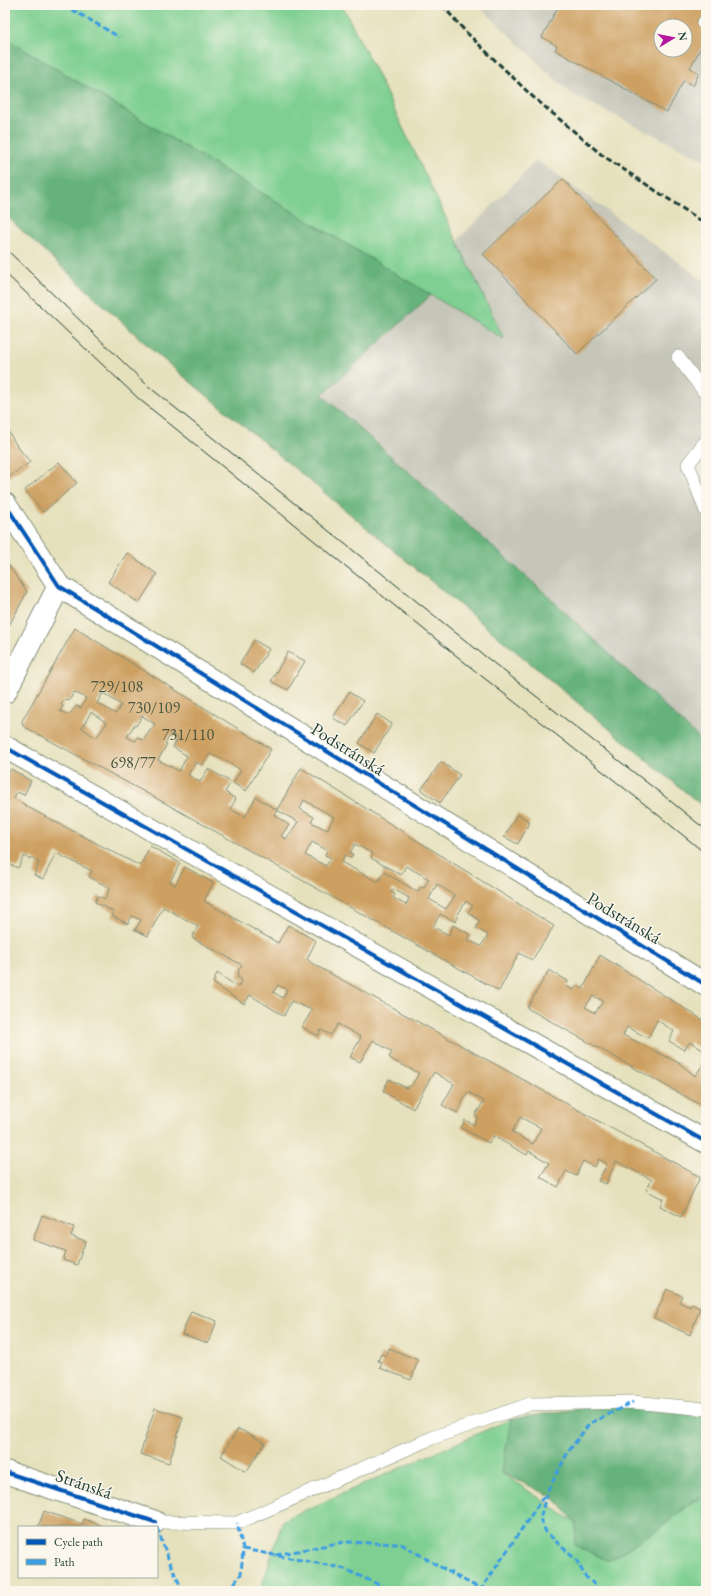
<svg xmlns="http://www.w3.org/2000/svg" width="711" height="1596" viewBox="0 0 711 1596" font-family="'EB Garamond',serif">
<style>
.industrial{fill:#c5c5b8;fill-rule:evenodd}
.green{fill:#7ecf91;stroke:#4e8662}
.forest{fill:#66b27b;stroke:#427858}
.building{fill:#cda062;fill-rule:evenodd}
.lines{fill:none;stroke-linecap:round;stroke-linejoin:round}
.lane-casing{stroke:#828f78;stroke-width:14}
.street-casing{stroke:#828f78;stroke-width:24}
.lane{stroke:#fff;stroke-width:13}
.street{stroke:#fff;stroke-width:22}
.tram{stroke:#1f3d34;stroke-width:1}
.rail{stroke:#1f3d34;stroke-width:3;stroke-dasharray:6 3;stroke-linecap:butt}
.quiet{stroke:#3c9ee2;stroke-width:3;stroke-dasharray:6 3;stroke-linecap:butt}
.cycleway-casing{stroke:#fbf7ec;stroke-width:6}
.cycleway{stroke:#0057b8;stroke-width:4}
.labels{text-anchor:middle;stroke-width:3;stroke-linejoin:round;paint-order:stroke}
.number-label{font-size:16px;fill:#4a5640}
.street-label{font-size:18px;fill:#1f3d34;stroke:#fbf7ec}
</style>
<rect width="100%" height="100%" fill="#fbf7ec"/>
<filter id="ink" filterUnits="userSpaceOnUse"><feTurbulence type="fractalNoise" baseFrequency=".025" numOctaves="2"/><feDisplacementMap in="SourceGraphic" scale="8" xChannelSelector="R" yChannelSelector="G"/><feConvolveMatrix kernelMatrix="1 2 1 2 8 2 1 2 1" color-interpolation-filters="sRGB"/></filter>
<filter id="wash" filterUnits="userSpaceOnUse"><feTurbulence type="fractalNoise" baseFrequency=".012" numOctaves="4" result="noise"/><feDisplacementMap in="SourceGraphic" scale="16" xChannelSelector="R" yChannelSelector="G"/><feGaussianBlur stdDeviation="0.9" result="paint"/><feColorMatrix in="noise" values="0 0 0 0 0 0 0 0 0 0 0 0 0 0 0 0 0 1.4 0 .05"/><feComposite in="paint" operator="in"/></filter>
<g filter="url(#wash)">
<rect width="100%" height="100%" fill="#e6e1bd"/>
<g class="industrial">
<path d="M478,5H706V161L570,93ZM661,26H685V50H661Z"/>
<path d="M537,160L706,282V774L322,395L431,295L503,338L457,241Z"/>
</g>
<g class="green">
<path d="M5,5H342L377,74L504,339L5,38Z"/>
<path d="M511,1419L502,1473L576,1523L659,1529L694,1501L706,1497V1591H260L283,1520Z"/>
</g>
<g class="forest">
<path d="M5,38L431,295L322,395L547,595L706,745V809L158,355L5,215Z"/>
<path d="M603,1405L706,1416V1497L693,1501L659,1529L608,1561L575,1545L576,1523L553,1497L502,1473L511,1419Z"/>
</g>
<g id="blocks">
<g class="building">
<path d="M559,5H706V38L690,68L699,73L693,86L684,80L667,112L555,50L557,46L542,37ZM661,26H685V50H661Z"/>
<path d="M563,179L656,279L577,354L483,254Z"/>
<path d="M5,426L17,446L30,462L6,479Z"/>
<path d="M59,462L77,483L43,512L25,490Z"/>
<path d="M127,553L157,574L139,603L108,582Z"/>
<path d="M5,560L27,592L5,633Z"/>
<path d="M75,628L271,749L246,791L233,783L241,770L224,760L210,754L202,765L196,762L188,775L200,782L208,769L231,782L225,792L236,799L230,809L245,817L256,797L277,810L274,815L289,825L281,836L286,839L298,822L277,810L301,768L554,926L532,960L519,953L499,991L163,802L23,726L22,721ZM74,692L86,698L81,708L76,706L69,715L60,711L63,706L61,704L65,699L69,701ZM103,693L121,705L116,714L97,703ZM91,712L107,723L96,738L82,728ZM142,716L155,724L143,740L138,737L135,741L127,737L134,725L136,726ZM171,734L178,738L173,747L187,756L179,771L158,760L167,744L165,743ZM304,800L334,817L327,830L311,822L314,817L300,809ZM312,842L327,850L325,855L331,858L326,866L305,855ZM355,844L373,854L371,858L401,875L406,866L429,879L424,888L421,887L418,892L384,872L378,882L341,862L345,855L351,858L353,854L350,853ZM437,884L455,896L446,909L429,899ZM393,889L409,898L406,905L393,898L395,894L391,892ZM466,901L473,906L468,912L480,921L476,928L488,935L481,946L468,940L471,935L453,925L449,935L433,927L440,914L456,922L458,916H457Z"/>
<path d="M254,640L269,649L254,673L240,664Z"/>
<path d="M288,652L305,661L288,690L271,681Z"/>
<path d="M349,692L363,701L347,726L333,718Z"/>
<path d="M377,714L392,724L374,753L359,743Z"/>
<path d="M441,762L460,775L440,803L421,790Z"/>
<path d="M11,769L31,781L24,795L17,792L14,798L33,810L140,866L150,846L180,863L170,882L175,885L185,867L213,883L204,901L278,943L288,925L316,941L307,959L313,964L700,1177L681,1217L660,1206L663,1199L646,1190L652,1180L616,1161L606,1184L598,1181L607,1164L599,1159L595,1167L583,1161L576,1176L566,1171L558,1187L540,1177L549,1163L529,1151L527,1155L493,1136L489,1143L461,1128L465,1120L474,1125L478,1117L475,1115L484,1101L468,1092L457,1113L442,1105L454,1084L434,1072L413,1109L383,1091L389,1079L406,1088L412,1085L419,1073L394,1061L389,1057L392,1052L373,1040L360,1062L350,1057L361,1037L338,1024L331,1035L321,1030L318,1036L302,1027L312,1010L291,1001L284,1016L250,995L244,1004L213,983L217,973L238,987L242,980L237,977L239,972L238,971L242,965L192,938L198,926L163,907L148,936L135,930L141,920L132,916L128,924L112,916L114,912L95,902L98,896L105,899L110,888L89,877L92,871L56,853L43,879L34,875L39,863L31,857L30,859L24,856L18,868L5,862L8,856L5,854V779ZM278,985L287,990L283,998L273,992ZM520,1117L541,1128L533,1144L512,1132Z"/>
<path d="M517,814L530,822L518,844L504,837Z"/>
<path d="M600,955L706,1022V1052L690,1042L684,1050L669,1041L674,1031L657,1020L648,1038L627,1027L623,1035L679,1063L695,1076L704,1063L703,1062L706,1058V1108L527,1008L549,970L568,981L566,986L574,990L577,985L583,989ZM593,996L603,1001L595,1013L585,1007Z"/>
<path d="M42,1215L74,1227L71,1236L86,1241L85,1245H84L77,1265L63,1260L66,1251L33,1240Z"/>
<path d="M667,1289L682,1296L679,1302L690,1307L691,1304L700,1308L690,1335L654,1318Z"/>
<path d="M191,1311L217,1321L208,1343L182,1334Z"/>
<path d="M389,1348L418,1360L411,1380L380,1368L382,1362L378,1361L381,1354L386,1356Z"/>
<path d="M155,1408L183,1417L169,1463L140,1454Z"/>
<path d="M238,1429L248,1433L265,1443L246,1472L221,1456Z"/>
<path d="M44,1511L82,1524L84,1519L106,1527H38Z"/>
</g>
</g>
</g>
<g filter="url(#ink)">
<use href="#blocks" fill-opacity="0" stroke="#828f78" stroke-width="1"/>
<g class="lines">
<defs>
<g id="lane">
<path d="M703,23L706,25"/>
<path d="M678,357L706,394"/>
<path d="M706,441L688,464L706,511"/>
<path d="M155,1522L237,1523L432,1438L530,1404L633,1402L706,1409"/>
</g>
<g id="street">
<path d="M5,504L59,586L706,985"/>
<path d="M5,692L59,586"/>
<path d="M5,747L706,1142"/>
<path d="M5,1472L155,1522"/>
</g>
</defs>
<use href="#lane" class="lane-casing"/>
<use href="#street" class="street-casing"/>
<use href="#lane" class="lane"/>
<use href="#street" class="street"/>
<g class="tram">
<path d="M5,248L148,386L491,661L663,795L706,830"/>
<path d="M5,273L139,399L479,674L652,810L706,854"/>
</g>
<path class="rail" d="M442,5L466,32L532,96L602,155L706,224"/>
<g class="quiet">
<path d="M64,5L119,37"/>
<path d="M157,1528L171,1566L183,1591"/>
<path d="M243,1549L342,1568L393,1591"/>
<path d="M276,1555L344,1542L401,1544L456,1576L485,1591"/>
<path d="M229,1591L241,1574L243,1549L237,1523"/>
<path d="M480,1591L544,1496"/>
<path d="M602,1591L585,1576L577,1561L546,1532L540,1519L547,1492L568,1452L589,1424L633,1402"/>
</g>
<defs>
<g id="cycleway">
<path d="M5,504L59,586L706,985"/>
<path d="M5,747L706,1142"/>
<path d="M5,1472L155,1522"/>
</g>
</defs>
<use href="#cycleway" class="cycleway-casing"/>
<use href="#cycleway" class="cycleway"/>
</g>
</g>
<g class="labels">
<g class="number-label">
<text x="117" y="692">729/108</text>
<text x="154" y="713">730/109</text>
<text x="188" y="740">731/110</text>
<text x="133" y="768">698/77</text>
</g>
<g class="street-label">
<text transform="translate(348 749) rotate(32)" y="6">Podstránská</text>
<text transform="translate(624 918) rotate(31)" y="6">Podstránská</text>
<text transform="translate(84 1484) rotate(19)" y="6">Stránská</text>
</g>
</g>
<rect width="711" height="1596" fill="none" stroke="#fbf7ec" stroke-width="20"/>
<rect x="18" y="1526" width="140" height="52" fill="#fbf7ec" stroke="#a3ada2"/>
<rect x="26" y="1539" width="20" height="6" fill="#0057b8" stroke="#a3ada2"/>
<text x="54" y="1546" font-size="12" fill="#1f3d34">Cycle path</text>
<rect x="26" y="1559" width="20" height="6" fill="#3c9ee2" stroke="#a3ada2"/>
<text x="54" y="1566" font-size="12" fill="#1f3d34">Path</text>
<g transform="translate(673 38) rotate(80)"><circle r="19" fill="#fbf7ec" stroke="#a3ada2"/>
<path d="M0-3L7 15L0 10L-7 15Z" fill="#b5179e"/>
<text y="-6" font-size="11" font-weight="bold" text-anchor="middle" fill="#1f3d34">N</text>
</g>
</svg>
